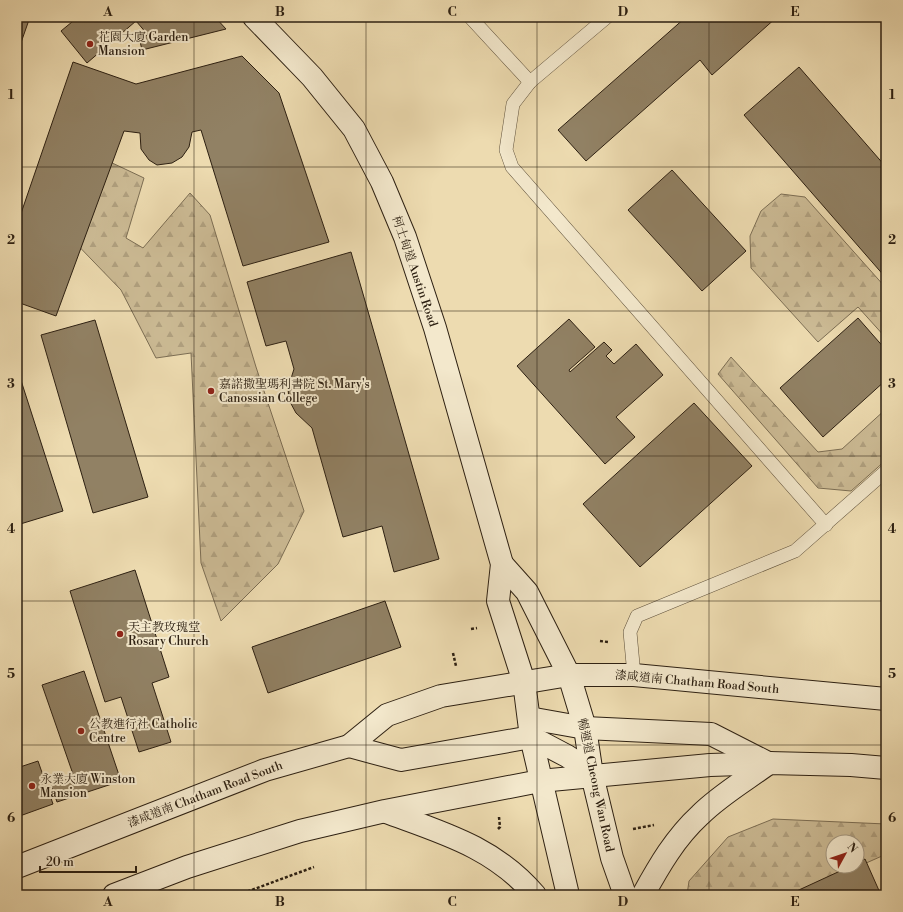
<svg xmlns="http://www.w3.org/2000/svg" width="903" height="912" viewBox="0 0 903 912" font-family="'Libre Bodoni','Noto Serif TC',serif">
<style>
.forest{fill:url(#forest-firs);stroke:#7c6e54;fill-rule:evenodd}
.building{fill:#918164;stroke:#2d2012}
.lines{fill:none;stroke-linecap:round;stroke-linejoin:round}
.service-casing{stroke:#5d4f3a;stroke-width:14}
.secondary-casing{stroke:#2d2012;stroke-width:24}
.path{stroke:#2d2012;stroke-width:2.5;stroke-dasharray:3 2;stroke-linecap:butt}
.service{stroke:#f3e8cc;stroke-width:13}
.secondary{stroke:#f3e8cc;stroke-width:22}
.grid{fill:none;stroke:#2d2012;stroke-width:1;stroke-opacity:0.55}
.poi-dot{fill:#8f2418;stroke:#f3e8cc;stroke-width:1.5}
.labels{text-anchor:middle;stroke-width:4;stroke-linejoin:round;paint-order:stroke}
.poi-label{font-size:12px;fill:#2d2012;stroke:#f3e8cc;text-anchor:start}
.street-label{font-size:12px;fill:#2d2012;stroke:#f3e8cc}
.neatline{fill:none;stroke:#2d2012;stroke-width:1.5}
.grid-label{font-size:13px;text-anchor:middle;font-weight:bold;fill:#2d2012}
</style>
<defs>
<pattern id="forest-firs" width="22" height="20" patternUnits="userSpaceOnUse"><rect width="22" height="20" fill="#ccbb95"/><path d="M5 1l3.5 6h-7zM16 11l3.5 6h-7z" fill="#b0a07f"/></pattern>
</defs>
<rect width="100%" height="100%" fill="#eddbb0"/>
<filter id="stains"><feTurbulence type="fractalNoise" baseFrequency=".005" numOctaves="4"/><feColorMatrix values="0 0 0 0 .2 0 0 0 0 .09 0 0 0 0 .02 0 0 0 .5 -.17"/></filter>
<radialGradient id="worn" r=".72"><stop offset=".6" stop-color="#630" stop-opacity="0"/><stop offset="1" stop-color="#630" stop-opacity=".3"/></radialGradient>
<g class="forest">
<path d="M89,152L144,178L126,238L143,248L190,193L210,215L256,367L304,511L278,564L221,621L201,563L191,353L156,358L121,290L65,232Z"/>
<path d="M781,194L805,197L886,288V338L858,307L818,342L751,268L750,236L761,211Z"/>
<path d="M731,357L818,452L842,449L886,409V460L851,491L818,488L718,374Z"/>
<path d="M773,819L886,824V859L882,856L794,895H687L689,881L728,837ZM833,842H857V866H833Z"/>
</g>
<g class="building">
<path d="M17,17H30L17,54Z"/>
<path d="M78,17H215L226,29L142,50L139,37L148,35L136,21L87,63L61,31Z"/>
<path d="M686,17H777L712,75L700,60L586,161L558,130Z"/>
<path d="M242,56L279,93L329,242L243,266L201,130L192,132L189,147L182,157L172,163L157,165L149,160L141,149L140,133L124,131L56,316L17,302V225L73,62L136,84Z"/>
<path d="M799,67L886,167V278L744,115Z"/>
<path d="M672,170L746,251L702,291L628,210Z"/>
<path d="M351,252L439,559L394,572L382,526L343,537L312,428L296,413L289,400L288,388L294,369L286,341L266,346L247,282Z"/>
<path d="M858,318L886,350V380L823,437L780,388Z"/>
<path d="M569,319L595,347L569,370L570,372L604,342L612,350L606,356L614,364L636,344L663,375L616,417L635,437L605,464L517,366Z"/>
<path d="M95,320L148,497L93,513L41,335Z"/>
<path d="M17,368L63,511L17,525Z"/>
<path d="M694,403L752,466L640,567L583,504Z"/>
<path d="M135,570L169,677L152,683L171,742L139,752L121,697L105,702L70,591Z"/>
<path d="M385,601L401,647L268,693L252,647Z"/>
<path d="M84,671L121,781L57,802L51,785L74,777L42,685Z"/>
<path d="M17,699L21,713L17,714Z"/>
<path d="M17,700L21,712L17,714Z"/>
<path d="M38,761L53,804L17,817V768Z"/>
<path d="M865,859L881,895H788L851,866H857V863Z"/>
</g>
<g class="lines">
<defs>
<g id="service">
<path d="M470,17L530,82"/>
<path d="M607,17L530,82L513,104L506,150L512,167L826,525"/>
<path d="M634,675L630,632L637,616L795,551L886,471"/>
</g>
<g id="secondary">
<path d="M254,17L312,77L354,129L382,182L405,237L435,328L502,564L498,601L524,682L531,737L568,895"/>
<path d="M502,564L527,592L569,675L585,728L592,775L612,858L625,895"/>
<path d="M529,718L585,728L711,734L766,762"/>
<path d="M349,746L401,760L531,737L567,756L584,767L592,775"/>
<path d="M386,812C443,833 494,847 535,895"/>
<path d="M17,867L265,770L349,746L387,715L441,696L569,675H634L886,699"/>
<path d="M114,895L187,867L300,831L385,811L540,781L710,765L769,763L851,765L886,768"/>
<path d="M643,895C659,866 675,838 700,815C720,795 746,780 769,763"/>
</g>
</defs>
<use href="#service" class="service-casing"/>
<use href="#secondary" class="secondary-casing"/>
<g class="path">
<path d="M471,629L477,628"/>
<path d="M600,641L608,642"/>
<path d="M453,653L456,666"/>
<path d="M498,829L500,827L499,817"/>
<path d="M633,829L654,825"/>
<path d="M238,895L314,867"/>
</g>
<use href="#service" class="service"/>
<use href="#secondary" class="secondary"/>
</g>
<path class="grid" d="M194,17V895M366,17V895M537,17V895M709,17V895M17,167H886M17,311H886M17,456H886M17,601H886M17,745H886"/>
<g class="poi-dot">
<circle cx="90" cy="44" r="4"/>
<circle cx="211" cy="391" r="4"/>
<circle cx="120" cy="634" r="4"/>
<circle cx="81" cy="731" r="4"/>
<circle cx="32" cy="786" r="4"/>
</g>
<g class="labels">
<g class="poi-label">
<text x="98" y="41">花園大廈 Garden<tspan x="98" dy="14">Mansion</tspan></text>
<text x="219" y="388">嘉諾撒聖瑪利書院 St. Mary's<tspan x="219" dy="14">Canossian College</tspan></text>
<text x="128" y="631">天主教玫瑰堂<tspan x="128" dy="14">Rosary Church</tspan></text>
<text x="89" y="728">公教進行社 Catholic<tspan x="89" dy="14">Centre</tspan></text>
<text x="40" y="783">永業大廈 Winston<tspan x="40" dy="14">Mansion</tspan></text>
</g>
<g class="street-label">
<text transform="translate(415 271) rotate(71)" y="4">柯士甸道 Austin Road</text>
<text transform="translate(697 682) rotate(5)" y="4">漆咸道南 Chatham Road South</text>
<text transform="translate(596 785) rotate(78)" y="4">暢運道 Cheong Wan Road</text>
<text transform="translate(205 794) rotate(-21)" y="4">漆咸道南 Chatham Road South</text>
</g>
</g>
<rect width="903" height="912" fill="none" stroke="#eddbb0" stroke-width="44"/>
<g transform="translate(845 854) rotate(50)"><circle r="19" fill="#f3e8cc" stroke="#a49882"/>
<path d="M0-3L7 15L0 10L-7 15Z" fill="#8f2418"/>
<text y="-6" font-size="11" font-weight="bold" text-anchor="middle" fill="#2d2012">N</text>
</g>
<path d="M40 866v6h96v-6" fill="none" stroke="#2d2012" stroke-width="2"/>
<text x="46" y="866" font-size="12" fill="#2d2012" stroke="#f3e8cc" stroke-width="3" paint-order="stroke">20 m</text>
<rect x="22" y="22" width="859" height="868" class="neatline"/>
<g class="grid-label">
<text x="108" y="16">A</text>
<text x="280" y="16">B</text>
<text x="452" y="16">C</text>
<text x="623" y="16">D</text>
<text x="795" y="16">E</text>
<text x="11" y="99">1</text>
<text x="892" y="99">1</text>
<text x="11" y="244">2</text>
<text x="892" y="244">2</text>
<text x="11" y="388">3</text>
<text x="892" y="388">3</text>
<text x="11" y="533">4</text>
<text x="892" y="533">4</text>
<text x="11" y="678">5</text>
<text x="892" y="678">5</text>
<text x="11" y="822">6</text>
<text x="892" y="822">6</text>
<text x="108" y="906">A</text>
<text x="280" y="906">B</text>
<text x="452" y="906">C</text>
<text x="623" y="906">D</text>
<text x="795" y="906">E</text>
</g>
<rect width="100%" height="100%" filter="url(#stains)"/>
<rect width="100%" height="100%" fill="url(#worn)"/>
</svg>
